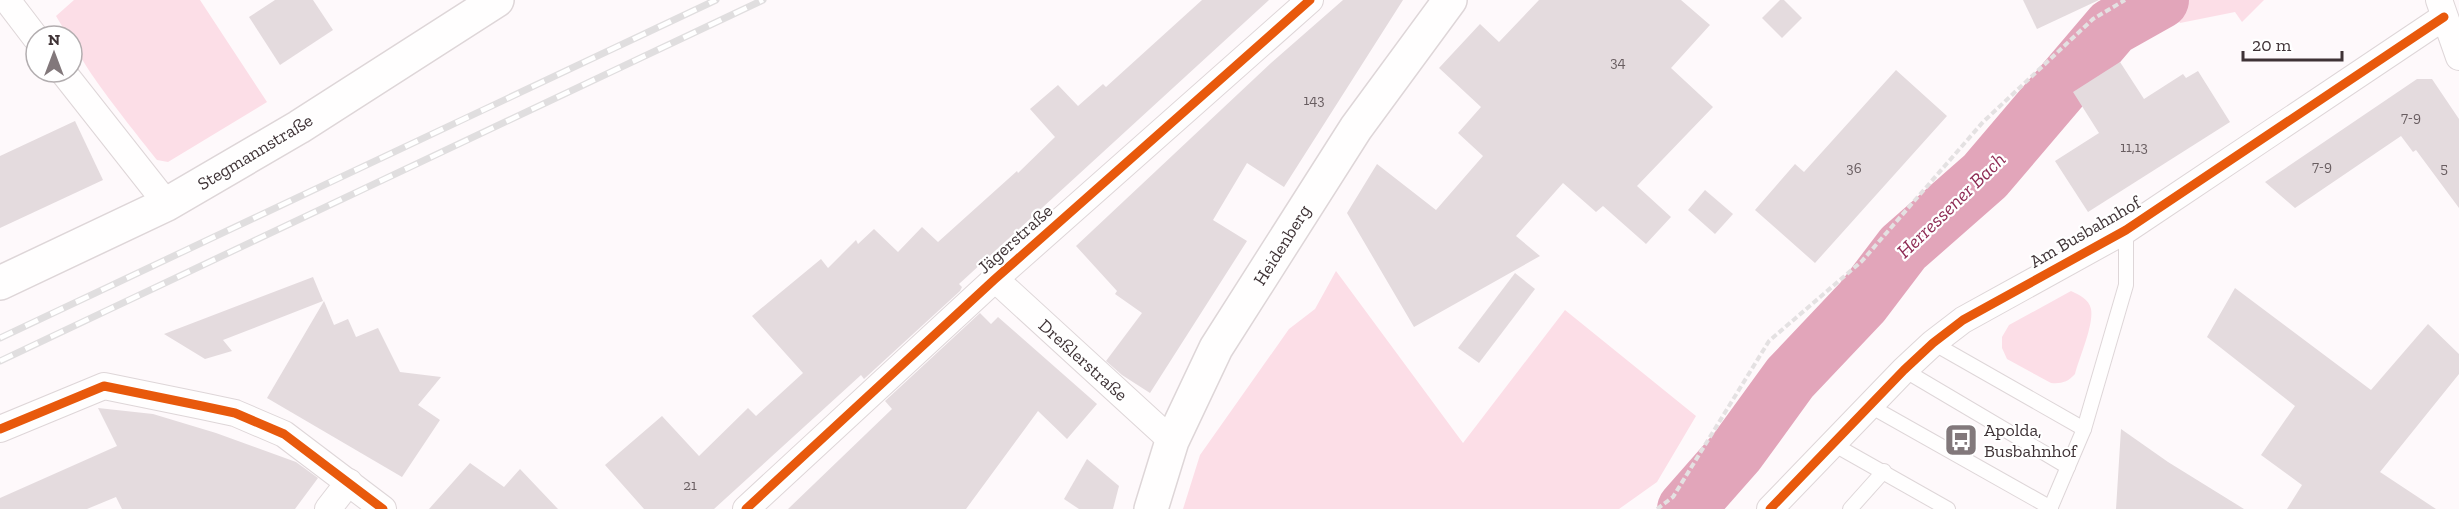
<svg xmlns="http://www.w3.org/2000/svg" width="2459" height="509" viewBox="0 0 2459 509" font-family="'Zilla Slab',serif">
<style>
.green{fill:#fcdee7}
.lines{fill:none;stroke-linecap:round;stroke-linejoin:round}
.river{stroke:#e2a5ba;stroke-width:58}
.building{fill:#e4dbde}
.lane-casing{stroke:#ded6d8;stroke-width:16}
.street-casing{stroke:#ded6d8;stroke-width:28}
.secondary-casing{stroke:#ded6d8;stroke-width:36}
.path{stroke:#e4e1e2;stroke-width:4;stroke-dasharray:6 3;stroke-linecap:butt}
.lane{stroke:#fffefe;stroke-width:14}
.street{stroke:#fffefe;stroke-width:26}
.secondary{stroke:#fffefe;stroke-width:33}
.rail-casing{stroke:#e0dedf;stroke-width:7}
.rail{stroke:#fff;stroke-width:4.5;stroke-dasharray:14;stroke-linecap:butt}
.cycleway-casing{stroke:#fff;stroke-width:13}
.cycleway{stroke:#e8590c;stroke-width:9}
.labels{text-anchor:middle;stroke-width:4.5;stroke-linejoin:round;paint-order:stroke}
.number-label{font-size:15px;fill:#685d60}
.street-label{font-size:18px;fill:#3f3336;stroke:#fff}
.poi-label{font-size:18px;fill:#3f3336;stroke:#fff;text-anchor:start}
.water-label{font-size:20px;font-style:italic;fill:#8f2c55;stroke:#fff}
</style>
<rect width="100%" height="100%" fill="#fef9fb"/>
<g class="green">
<path d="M74,0H200L267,102L168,162L157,160C141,139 72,56 72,36H68L56,16Z"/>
<path d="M2182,0H2264L2242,22L2235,12L2180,23L2171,6Z"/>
<path d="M1336,271L1463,443L1565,310L1696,416L1657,482L1619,509H1183L1200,455L1289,329L1315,309Z"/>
<path d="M2071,291C2079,295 2089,299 2091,309C2094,325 2079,358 2075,374C2068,382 2061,384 2051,383L2007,359L2002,348V337L2009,325Z"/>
</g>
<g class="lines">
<path class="river" d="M1686,509L1737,451L1790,378L1862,302L1903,248L1985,176L2112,27L2160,0"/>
</g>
<g class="building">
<path d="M275,0H313L333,30L280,65L249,17Z"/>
<path d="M1202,0H1269L959,284L962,287L960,291L864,379L861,375L714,509H644L605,465L662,416L699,456L748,408L756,416L803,373L752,316L821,259L828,268L856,240L858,244L874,229L898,252L922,227L938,242L1017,171L1018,173L1055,137L1030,109L1058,85L1078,106L1103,84L1106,87Z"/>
<path d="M1343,0H1403L1284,187L1247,163L1213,220L1247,241L1150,393L1122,375L1106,361L1142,313L1115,294L1117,291L1076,246L1271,63Z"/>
<path d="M1539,0H1681L1710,25L1671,68L1713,107L1637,186L1671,217L1646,244L1603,206L1596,212L1563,183L1516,236L1540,256L1414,327L1347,213L1377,164L1436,210L1483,156L1458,133L1481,107L1439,68L1480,24L1499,42Z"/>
<path d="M1780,0H1784L1802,18L1782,38L1762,18Z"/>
<path d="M2023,0H2099L2037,29Z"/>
<path d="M2120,62L2144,99L2183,74L2186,78L2198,71L2230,122L2088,212L2055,161L2099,133L2073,92Z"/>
<path d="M1896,70L1947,116L1815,263L1755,210L1795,164L1804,172Z"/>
<path d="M2417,79H2432L2459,119V208L2416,150L2413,152L2401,136L2295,208L2265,182Z"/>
<path d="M75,121L103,180L0,228V156Z"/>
<path d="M1705,190L1733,214L1715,234L1688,210Z"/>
<path d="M1515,273L1535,289L1479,363L1458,348Z"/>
<path d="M313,277L323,301L223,340L232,351L205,359L164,334Z"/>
<path d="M2235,288L2371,390L2428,324L2459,354V374L2380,472L2436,509H2287L2302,485L2261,455L2295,406L2207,337Z"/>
<path d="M324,301L334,325L348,319L356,337L378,328L400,372L441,377L418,405L440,420L402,477L267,398Z"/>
<path d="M980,313L991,324L998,317L1097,404L1067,439L1038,411L966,509H788L892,409L885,401Z"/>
<path d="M98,408L153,414L216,433L296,462L318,478L295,509H122L116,497L87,509H0V498L117,446Z"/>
<path d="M2121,429L2168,462L2244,509H2116Z"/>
<path d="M1087,459L1119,486L1113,509H1079L1064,499Z"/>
<path d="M470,463L504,487L520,469L558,509H429Z"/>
</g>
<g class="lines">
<defs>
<g id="lane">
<path d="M1933,343L2084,429"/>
<path d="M1904,370L2068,467"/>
<path d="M1870,406L2051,508"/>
<path d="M1833,444L1948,509"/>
<path d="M1850,509L1884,471"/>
<path d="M2050,509L2084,429L2126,285V230"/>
</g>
<g id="street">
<path d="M7,0L36,38"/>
<path d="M2439,0L2459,57"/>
<path d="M63,72L167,204"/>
<path d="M995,279L1172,441"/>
<path d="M0,429L104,386L202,406L235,413L284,434L383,509"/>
<path d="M328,509L349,482"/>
<path d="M746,509L995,279L1310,0"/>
<path d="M1770,509L1904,370L1933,343L1963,320L2126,230L2444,17"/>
</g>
<g id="secondary">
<path d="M0,283L167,204L299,127L497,0"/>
<path d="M1151,509L1172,441L1216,348L1356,128L1450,0"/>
</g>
</defs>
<use href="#lane" class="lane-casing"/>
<use href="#street" class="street-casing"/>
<use href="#secondary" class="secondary-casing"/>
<path class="path" d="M1657,509L1673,497L1769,341L1862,261L1983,122L2093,19L2125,0"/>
<use href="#lane" class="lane"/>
<use href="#street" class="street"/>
<use href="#secondary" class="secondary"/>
<defs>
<g id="rail">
<path d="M0,338L716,0"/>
<path d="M0,361L763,0"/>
</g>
</defs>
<use href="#rail" class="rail-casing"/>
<use href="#rail" class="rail"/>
<defs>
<g id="cycleway">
<path d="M0,429L104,386L202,406L235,413L284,434L383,509"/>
<path d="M746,509L995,279L1310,0"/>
<path d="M1770,509L1904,370L1933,343L1963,320L2126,230L2444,17"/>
</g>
</defs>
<use href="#cycleway" class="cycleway-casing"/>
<use href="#cycleway" class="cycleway"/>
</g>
<defs>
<symbol id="bus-square" viewBox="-11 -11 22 22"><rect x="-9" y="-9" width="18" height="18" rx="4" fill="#82787b" stroke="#fff"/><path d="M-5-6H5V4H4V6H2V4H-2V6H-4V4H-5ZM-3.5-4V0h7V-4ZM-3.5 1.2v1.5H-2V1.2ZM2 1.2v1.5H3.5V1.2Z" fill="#fff"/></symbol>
</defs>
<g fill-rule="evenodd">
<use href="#bus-square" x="1942" y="421" width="38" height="38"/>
</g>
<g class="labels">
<g class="number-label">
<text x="1618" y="67">34</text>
<text x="1314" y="105">143</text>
<text x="2411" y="122">7-9</text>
<text x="2134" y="152">11,13</text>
<text x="2322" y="171">7-9</text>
<text x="1854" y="173">36</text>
<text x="2444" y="173">5</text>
<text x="690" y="490">21</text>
</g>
<g class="street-label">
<text transform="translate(255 152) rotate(-31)" y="6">Stegmannstraße</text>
<text transform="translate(2085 232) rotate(-30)" y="6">Am Busbahnhof</text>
<text transform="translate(1015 239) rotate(-42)" y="6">Jägerstraße</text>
<text transform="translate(1282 245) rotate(-58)" y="6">Heidenberg</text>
<text transform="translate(1083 360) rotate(42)" y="6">Dreßlerstraße</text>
</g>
<g class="poi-label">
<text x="1984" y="436">Apolda,<tspan x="1984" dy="21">Busbahnhof</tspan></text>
</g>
<g class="water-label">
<text transform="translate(1951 205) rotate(-44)" y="7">Herressener Bach</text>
</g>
</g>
<g transform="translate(54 54)"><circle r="28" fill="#ffffff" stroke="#b2adaf" stroke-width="1.5"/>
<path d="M0-4.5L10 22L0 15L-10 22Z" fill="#82787b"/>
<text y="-9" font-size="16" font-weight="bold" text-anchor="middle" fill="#3f3336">N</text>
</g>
<path d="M2243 51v9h99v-9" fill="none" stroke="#3f3336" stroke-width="3"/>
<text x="2252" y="51" font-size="18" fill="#3f3336" stroke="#ffffff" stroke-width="4.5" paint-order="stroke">20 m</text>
</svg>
